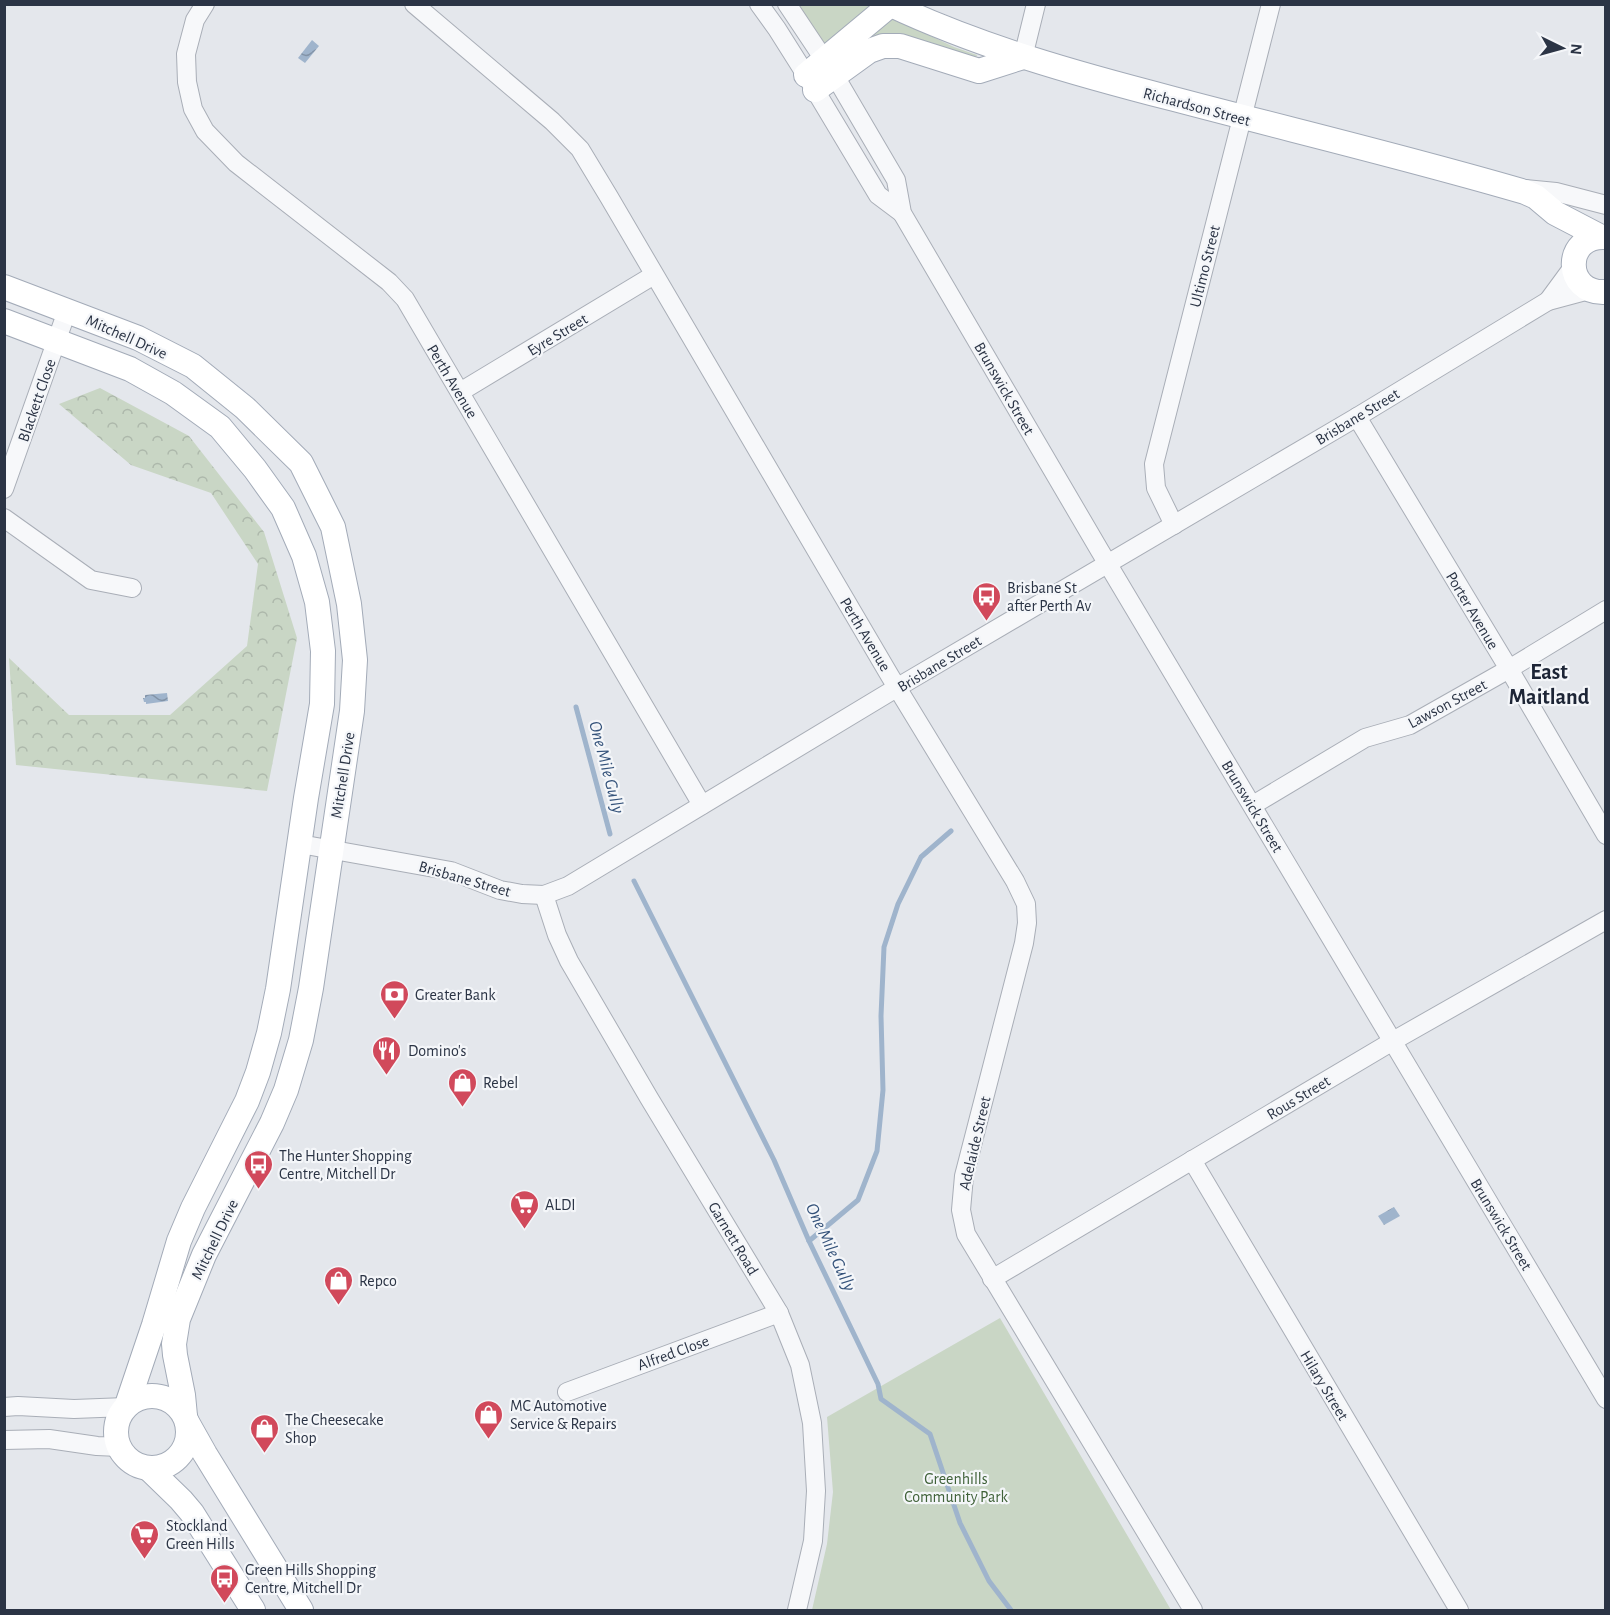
<svg xmlns="http://www.w3.org/2000/svg" width="1610" height="1615" viewBox="0 0 1610 1615" font-family="'Alegreya Sans',sans-serif">
<style>
.green{fill:#c9d6c5}
.forest{fill:url(#forest-crowns)}
.water{fill:url(#water-waves)}
.lines{fill:none;stroke-linecap:round;stroke-linejoin:round}
.stream{stroke:#9fb4cc;stroke-width:5}
.minor-casing{stroke:#a9aeb7;stroke-width:20}
.major-casing{stroke:#a3abb8;stroke-width:26}
.minor{stroke:#f7f8fa;stroke-width:18}
.major{stroke:#fff;stroke-width:24}
.labels{text-anchor:middle;stroke-width:4.5;stroke-linejoin:round;paint-order:stroke}
.street-label{font-size:16px;fill:#2b3445;stroke:#f4f6f9}
.poi-label{font-size:16px;fill:#2b3445;stroke:#f4f6f9;text-anchor:start}
.park-label{font-size:16px;fill:#3f6138;stroke:#f4f6f9}
.water-label{font-size:18px;font-style:italic;fill:#34527a;stroke:#f4f6f9}
.district-label{font-size:22px;font-weight:bold;fill:#1d2536;stroke:#f4f6f9}
</style>
<defs>
<pattern id="forest-crowns" width="20" height="18" patternUnits="userSpaceOnUse" patternTransform="scale(1.5)"><rect width="20" height="18" fill="#c9d6c5"/><path d="M2 6a3 3 0 1 1 6 0M12 15a3 3 0 1 1 6 0" fill="none" stroke="#adb8ab"/></pattern>
<pattern id="water-waves" width="16" height="10" patternUnits="userSpaceOnUse" patternTransform="scale(1.5)"><rect width="16" height="10" fill="#9fb4cc"/><path d="M0 5q4-4 8 0t8 0" fill="none" stroke="#8293a7"/></pattern>
</defs>
<rect width="100%" height="100%" fill="#e4e7ec"/>
<g class="green">
<path d="M793,5H867L874,8L826,47Z"/>
<path d="M893,18L954,47L977,55L976,58L848,48Z"/>
<path d="M1000,1318L1171,1610H812L827,1544L833,1492L827,1417Z"/>
</g>
<path class="forest" d="M100,388L189,436L264,532L297,638L267,791L16,765L9,658L69,715H170L247,646L258,564L211,493L131,465L59,404Z"/>
<g class="water">
<path d="M312,40L319,46L305,63L298,58Z"/>
<path d="M167,693L168,701L146,704V702H144L143,698H145V695Z"/>
<path d="M1394,1207L1400,1216L1384,1225L1378,1216Z"/>
</g>
<g class="lines">
<g class="stream">
<path d="M576,707L610,834"/>
<path d="M634,881L774,1160L809,1241L878,1384L881,1399L930,1434L960,1523L989,1581L1011,1610"/>
<path d="M809,1241L858,1200L877,1151L883,1090L881,1016L884,947L898,904L921,857L951,831"/>
</g>
<defs>
<g id="minor">
<path d="M205,4L195,20L186,54L187,82L193,109L205,131L236,163L389,282L405,299L702,805"/>
<path d="M414,4L552,121L580,149L609,197L890,676L1015,881L1026,904L1027,923L1024,943L964,1176L961,1210L966,1234L1193,1610"/>
<path d="M759,4L777,29L806,75L878,195L902,213"/>
<path d="M787,4L835,76L896,180L902,213L1100,551L1606,1399"/>
<path d="M1023,57L1036,4"/>
<path d="M1525,189L1556,192L1606,205"/>
<path d="M1548,301L1573,267"/>
<path d="M460,392L654,275"/>
<path d="M1357,417L1509,669L1606,835"/>
<path d="M4,489L67,311"/>
<path d="M4,518L91,580L132,588"/>
<path d="M1174,525L1156,488L1154,464L1271,4"/>
<path d="M1253,805L1365,738L1410,725L1509,669L1606,610"/>
<path d="M300,844L451,871L500,890L522,894L544,895L568,886L898,687L1357,417L1548,301L1589,290"/>
<path d="M544,895L557,935L569,961L649,1098L779,1313L800,1365L812,1423L816,1491L813,1541L797,1610"/>
<path d="M1192,1160L1459,1610"/>
<path d="M992,1279L1393,1041L1606,920"/>
<path d="M567,1392L779,1313"/>
<path d="M4,1407L18,1406L74,1409L126,1407"/>
<path d="M4,1440L49,1439L97,1446L119,1447"/>
</g>
<g id="major">
<path d="M889,4C980,47 1077,74 1174,99C1291,130 1409,158 1525,192L1536,197L1555,213L1601,237"/>
<path d="M806,75L890,5"/>
<path d="M815,90L869,51L883,46H900L979,71L1023,57"/>
<path d="M1606,237C1563,234 1563,295 1606,292"/>
<path d="M4,287L138,338L193,366L245,408L301,463L333,527L349,604L355,660L352,711L311,988L301,1040L286,1090L272,1123L204,1255L178,1319L174,1344L175,1355L183,1395L185,1416"/>
<path d="M4,321L130,369L173,393L220,427L255,469L283,508L304,556L317,602L323,651L322,704L306,798L278,989L269,1033L258,1072L247,1101L193,1208L179,1241L154,1325L127,1405"/>
<circle cx="152" cy="1432" r="36"/>
<path d="M187,1422L205,1454L301,1610"/>
<path d="M148,1468L181,1500L192,1513L253,1610"/>
</g>
</defs>
<use href="#minor" class="minor-casing"/>
<use href="#major" class="major-casing"/>
<use href="#minor" class="minor"/>
<use href="#major" class="major"/>
</g>
<defs>
<symbol id="bus-pin" viewBox="-11 -11 22 30"><path d="M0 17L-7.5 6A9.5 9.5 0 1 1 7.5 6Z" fill="#d1495b" stroke="#f4f6f9"/><path d="M-5-6H5V4H4V6H2V4H-2V6H-4V4H-5ZM-3.5-4V0h7V-4ZM-3.5 1.2v1.5H-2V1.2ZM2 1.2v1.5H3.5V1.2Z" fill="#fff"/></symbol>
<symbol id="bank-pin" viewBox="-11 -11 22 30"><path d="M0 17L-7.5 6A9.5 9.5 0 1 1 7.5 6Z" fill="#d1495b" stroke="#f4f6f9"/><path d="M-6-4H6V4H-6ZM0-2.3a2.3 2.3 0 1 0 0 4.6a2.3 2.3 0 1 0 0-4.6Z" fill="#fff"/></symbol>
<symbol id="restaurant-pin" viewBox="-11 -11 22 30"><path d="M0 17L-7.5 6A9.5 9.5 0 1 1 7.5 6Z" fill="#d1495b" stroke="#f4f6f9"/><path d="M-5-6h1v4h1v-4h1v4h1v-4h1v5L-1.5 .5V6h-2V.5L-5-1ZM5-6V6H3V1.5H1.5Q1.5-4 5-6Z" fill="#fff"/></symbol>
<symbol id="shop-pin" viewBox="-11 -11 22 30"><path d="M0 17L-7.5 6A9.5 9.5 0 1 1 7.5 6Z" fill="#d1495b" stroke="#f4f6f9"/><path d="M-5-2.5h2.3a2.7 3.5 0 0 1 5.4 0H5L5.5 6h-11ZM-1.5-2.5h3a1.5 2.3 0 0 0-3 0Z" fill="#fff"/></symbol>
<symbol id="supermarket-pin" viewBox="-11 -11 22 30"><path d="M0 17L-7.5 6A9.5 9.5 0 1 1 7.5 6Z" fill="#d1495b" stroke="#f4f6f9"/><path d="M-6-5.5h2.5l.6 2H6L4.5 2H-2.5L-4.4-4H-6ZM-1.5 3.2a1.3 1.3 0 1 0 .1 0ZM3 3.2a1.3 1.3 0 1 0 .1 0Z" fill="#fff"/></symbol>
</defs>
<g fill-rule="evenodd">
<use href="#bus-pin" x="970" y="580" width="33" height="45"/>
<use href="#bank-pin" x="378" y="978" width="33" height="45"/>
<use href="#restaurant-pin" x="370" y="1034" width="33" height="45"/>
<use href="#shop-pin" x="446" y="1066" width="33" height="45"/>
<use href="#bus-pin" x="242" y="1148" width="33" height="45"/>
<use href="#supermarket-pin" x="508" y="1188" width="33" height="45"/>
<use href="#shop-pin" x="322" y="1264" width="33" height="45"/>
<use href="#shop-pin" x="472" y="1398" width="33" height="45"/>
<use href="#shop-pin" x="248" y="1412" width="33" height="45"/>
<use href="#supermarket-pin" x="128" y="1518" width="33" height="45"/>
<use href="#bus-pin" x="208" y="1562" width="33" height="45"/>
</g>
<g class="labels">
<g class="street-label">
<text transform="translate(1197 106) rotate(15)" y="6">Richardson Street</text>
<text transform="translate(1204 266) rotate(-76)" y="6">Ultimo Street</text>
<text transform="translate(557 334) rotate(-31)" y="6">Eyre Street</text>
<text transform="translate(127 336) rotate(24)" y="6">Mitchell Drive</text>
<text transform="translate(453 381) rotate(59)" y="6">Perth Avenue</text>
<text transform="translate(1005 388) rotate(60)" y="6">Brunswick Street</text>
<text transform="translate(36 400) rotate(-71)" y="6">Blackett Close</text>
<text transform="translate(1357 416) rotate(-31)" y="6">Brisbane Street</text>
<text transform="translate(1473 610) rotate(59)" y="6">Porter Avenue</text>
<text transform="translate(866 634) rotate(59)" y="6">Perth Avenue</text>
<text transform="translate(939 663) rotate(-31)" y="6">Brisbane Street</text>
<text transform="translate(1447 703) rotate(-28)" y="6">Lawson Street</text>
<text transform="translate(342 775) rotate(-81)" y="6">Mitchell Drive</text>
<text transform="translate(1253 806) rotate(59)" y="6">Brunswick Street</text>
<text transform="translate(465 878) rotate(16)" y="6">Brisbane Street</text>
<text transform="translate(1298 1097) rotate(-31)" y="6">Rous Street</text>
<text transform="translate(974 1143) rotate(-77)" y="6">Adelaide Street</text>
<text transform="translate(1502 1224) rotate(59)" y="6">Brunswick Street</text>
<text transform="translate(734 1238) rotate(59)" y="6">Garnett Road</text>
<text transform="translate(214 1239) rotate(-64)" y="6">Mitchell Drive</text>
<text transform="translate(673 1352) rotate(-20)" y="6">Alfred Close</text>
<text transform="translate(1325 1385) rotate(59)" y="6">Hilary Street</text>
</g>
<g class="poi-label">
<text x="1007" y="593">Brisbane St<tspan x="1007" dy="18">after Perth Av</tspan></text>
<text x="415" y="1000">Greater Bank</text>
<text x="408" y="1056">Domino's</text>
<text x="483" y="1088">Rebel</text>
<text x="279" y="1161">The Hunter Shopping<tspan x="279" dy="18">Centre, Mitchell Dr</tspan></text>
<text x="545" y="1210">ALDI</text>
<text x="359" y="1286">Repco</text>
<text x="510" y="1411">MC Automotive<tspan x="510" dy="18">Service &amp; Repairs</tspan></text>
<text x="285" y="1425">The Cheesecake<tspan x="285" dy="18">Shop</tspan></text>
<text x="166" y="1531">Stockland<tspan x="166" dy="18">Green Hills</tspan></text>
<text x="245" y="1575">Green Hills Shopping<tspan x="245" dy="18">Centre, Mitchell Dr</tspan></text>
</g>
<g class="park-label">
<text x="956" y="1484">Greenhills<tspan x="956" dy="18">Community Park</tspan></text>
</g>
<g class="water-label">
<text transform="translate(607 767) rotate(75)" y="6">One Mile Gully</text>
<text transform="translate(831 1247) rotate(65)" y="6">One Mile Gully</text>
</g>
<g class="district-label">
<text x="1549" y="679">East<tspan x="1549" dy="25">Maitland</tspan></text>
</g>
</g>
<rect width="1610" height="1615" fill="none" stroke="#2b3445" stroke-width="12"/>
<g transform="translate(1562 48) rotate(95)" stroke="#f4f6f9" stroke-width="4.5" paint-order="stroke">
<path d="M0-4.5L10 22L0 15L-10 22Z" fill="#2b3445"/>
<text y="-9" font-size="16" font-weight="bold" text-anchor="middle" fill="#2b3445">N</text>
</g>
</svg>
